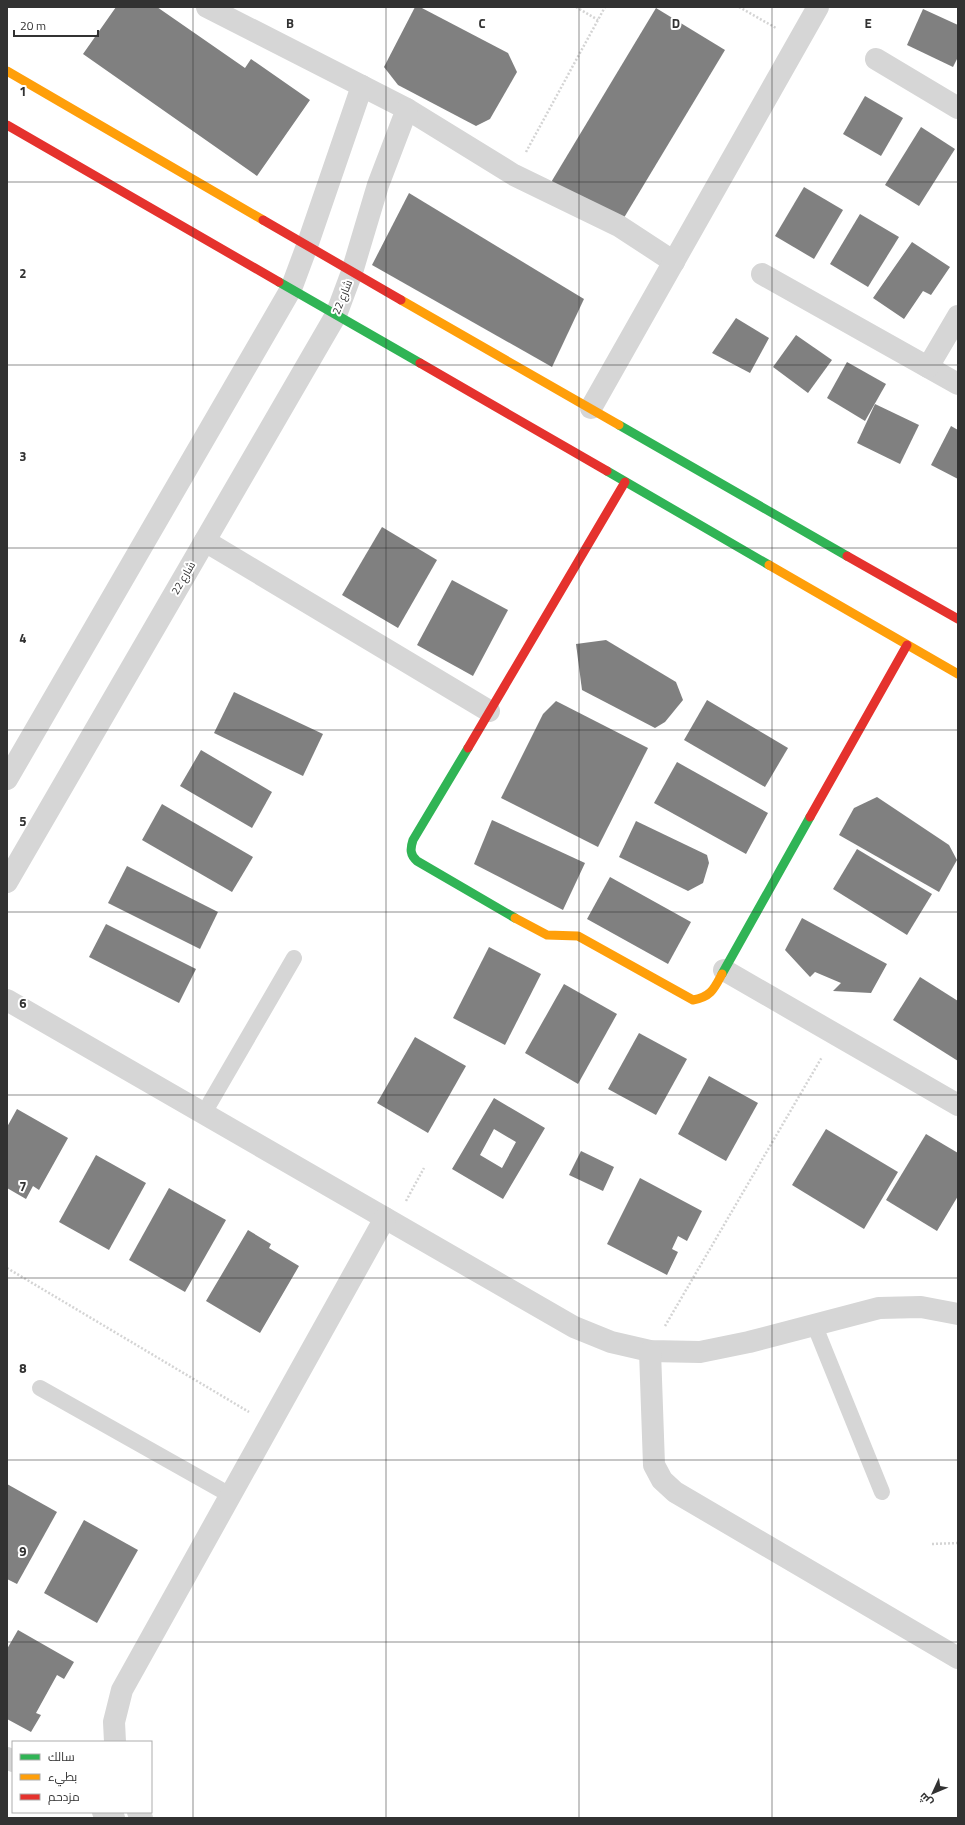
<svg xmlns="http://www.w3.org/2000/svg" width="965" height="1825" viewBox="0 0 965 1825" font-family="'Titillium Web',Cairo,sans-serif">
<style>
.building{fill:#808080;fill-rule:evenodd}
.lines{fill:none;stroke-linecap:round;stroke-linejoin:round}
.path{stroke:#d4d4d4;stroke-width:2.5;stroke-dasharray:2 2;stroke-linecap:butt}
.lane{stroke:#d6d6d6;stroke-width:16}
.street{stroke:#d6d6d6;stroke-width:22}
.fast{stroke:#30b455;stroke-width:9}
.slow{stroke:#ff9f0a;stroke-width:9}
.jam{stroke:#e5322d;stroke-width:9}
.grid{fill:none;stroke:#323232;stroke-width:1;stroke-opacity:0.55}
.labels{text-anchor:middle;stroke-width:4;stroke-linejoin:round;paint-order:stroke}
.street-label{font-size:11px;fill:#323232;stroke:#fff}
.grid-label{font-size:13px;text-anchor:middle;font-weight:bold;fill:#323232;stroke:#fff;stroke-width:4;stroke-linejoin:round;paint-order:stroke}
</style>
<rect width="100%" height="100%" fill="#fff"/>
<g class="building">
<path d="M116,7H157L245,68L251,59L310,100L257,176L83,54Z"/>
<path d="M415,7H420L508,53L517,72L490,119L476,126L398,85L384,67Z"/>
<path d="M656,8L725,50L619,226L550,184Z"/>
<path d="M923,9L958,25V57L953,67L907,45Z"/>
<path d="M865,96L903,118L881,156L843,134Z"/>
<path d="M921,127L955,149L919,206L885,185Z"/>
<path d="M804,187L843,210L814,259L775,236Z"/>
<path d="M409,193L584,299L552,367L372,265Z"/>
<path d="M860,214L899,237L868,287L830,264Z"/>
<path d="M912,242L950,267L931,295L923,291L904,319L873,298Z"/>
<path d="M736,318L769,338L750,373L712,353Z"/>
<path d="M796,335L832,360L808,393L773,367Z"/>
<path d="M847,362L886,384L865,421L827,398Z"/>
<path d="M875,404L919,425L900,464L857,443Z"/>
<path d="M951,426L958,430V479L931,465Z"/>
<path d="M382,527L437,560L398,628L342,595Z"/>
<path d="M452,580L508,610L473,676L417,645Z"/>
<path d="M606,640L676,682L683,700L665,722L655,728L582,690L576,644Z"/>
<path d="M234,692L323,734L303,776L214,733Z"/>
<path d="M707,700L788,748L765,787L684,740Z"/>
<path d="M556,701L648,748L598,847L501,798L543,714Z"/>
<path d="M201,750L272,792L252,828L180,786Z"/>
<path d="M677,762L768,813L746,854L654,803Z"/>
<path d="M877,797L949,845L957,860L939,892L839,835L854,808Z"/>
<path d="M162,804L253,857L232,892L142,840Z"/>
<path d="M492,820L585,863L563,910L474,864Z"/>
<path d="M636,821L707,855L709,863L703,883L688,891L619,857Z"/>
<path d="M857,849L932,894L907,935L833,889Z"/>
<path d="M127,866L218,912L200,949L108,903Z"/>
<path d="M610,877L691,922L668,964L587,919Z"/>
<path d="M802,918L887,964L871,993L833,991L841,983L815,972L810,977L785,950Z"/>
<path d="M106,924L196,969L179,1003L89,957Z"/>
<path d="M489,947L541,974L505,1045L453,1018Z"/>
<path d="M920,977L958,1001V1061L893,1020Z"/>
<path d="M564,984L617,1014L578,1084L525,1053Z"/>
<path d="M639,1033L687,1059L656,1115L608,1089Z"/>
<path d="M415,1037L466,1066L428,1133L377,1103Z"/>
<path d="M709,1076L758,1103L726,1161L678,1134Z"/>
<path d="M494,1098L545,1128L503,1199L452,1169ZM494,1129L516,1142L502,1168L480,1155Z"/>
<path d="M17,1109L68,1138L39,1190L33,1186L26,1199L7,1188V1127Z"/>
<path d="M826,1129L898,1172L864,1229L792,1185Z"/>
<path d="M926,1134L958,1153V1196L937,1231L886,1200Z"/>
<path d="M581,1151L614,1167L603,1191L569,1175Z"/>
<path d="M96,1155L146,1183L109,1250L59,1222Z"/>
<path d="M640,1178L702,1211L687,1241L678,1236L672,1249L678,1252L667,1275L607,1244Z"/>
<path d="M169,1188L226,1220L185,1292L129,1260Z"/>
<path d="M248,1230L271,1244L269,1248L299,1266L260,1333L206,1301Z"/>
<path d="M7,1484L57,1512L17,1584L7,1579Z"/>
<path d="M84,1520L138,1550L97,1623L44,1593Z"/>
<path d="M18,1630L74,1662L64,1679L57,1675L36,1713L41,1715L31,1732L7,1719V1649Z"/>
</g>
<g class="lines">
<g class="path">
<path d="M576,7L598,20"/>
<path d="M739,7L776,28"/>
<path d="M526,152L605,7"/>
<path d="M406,1201L424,1168"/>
<path d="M7,1268L249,1412"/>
<path d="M665,1326L822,1057"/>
<path d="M932,1544L958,1543"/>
</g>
<g class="lane">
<path d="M204,1113L294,958"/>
<path d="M814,1324L882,1492"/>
<path d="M40,1388L230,1495"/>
</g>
<g class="street">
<path d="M207,7L407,109L514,175L619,226L674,262"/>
<path d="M876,59L958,108"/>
<path d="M762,274L958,384"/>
<path d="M928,367L958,316"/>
<path d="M591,408L818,7"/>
<path d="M205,541L489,711"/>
<path d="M7,779L291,289L307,246L362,86"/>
<path d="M7,882L336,315L352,272L378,185L407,109"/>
<path d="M724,970L958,1105"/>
<path d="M7,1000L574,1327L611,1342L650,1351L700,1352L749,1342L879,1308L921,1307L958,1314"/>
<path d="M650,1351L654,1465L662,1480L675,1492L958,1658"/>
<path d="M115,1742L114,1722L122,1690L385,1218"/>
<path d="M7,1758L13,1761"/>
<path d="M103,1812L114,1818"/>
<path d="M138,1812L142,1818"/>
</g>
<g class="fast">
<path d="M279,282L420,363"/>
<path d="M619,425L847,556"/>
<path d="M607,471L769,565"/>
<path d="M468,748L413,840C410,849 410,855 417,861L515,918"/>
<path d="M722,974L810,817"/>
</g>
<g class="slow">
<path d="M7,71L263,220"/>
<path d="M401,300L619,425"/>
<path d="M769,565L958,674"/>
<path d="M515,918L547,935L578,936L693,1000C711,997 714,989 722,974"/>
</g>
<g class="jam">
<path d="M7,125L279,282"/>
<path d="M263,220L401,300"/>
<path d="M420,363L607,471"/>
<path d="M847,556L958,619"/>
<path d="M468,748L625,482"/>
<path d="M810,817L907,645"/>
</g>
</g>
<path class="grid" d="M193,7V1818M386,7V1818M579,7V1818M772,7V1818M7,182H958M7,365H958M7,548H958M7,730H958M7,912H958M7,1095H958M7,1278H958M7,1460H958M7,1642H958"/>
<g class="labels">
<g class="street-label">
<text transform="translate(342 297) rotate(-68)" y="4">شارع 22</text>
<text transform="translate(183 578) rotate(-60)" y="4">شارع 22</text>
</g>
</g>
<g class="grid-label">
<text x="290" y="28">B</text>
<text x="482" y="28">C</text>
<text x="676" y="28">D</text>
<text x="868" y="28">E</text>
<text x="23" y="96">1</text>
<text x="23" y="278">2</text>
<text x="23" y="461">3</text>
<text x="23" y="643">4</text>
<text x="23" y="826">5</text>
<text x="23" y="1008">6</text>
<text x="23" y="1191">7</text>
<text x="23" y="1373">8</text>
<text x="23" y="1556">9</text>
</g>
<rect width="965" height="1825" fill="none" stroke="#323232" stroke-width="16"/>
<rect x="12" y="1741" width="140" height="72" fill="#ffffff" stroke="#adadad"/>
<rect x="20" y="1754" width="20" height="6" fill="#30b455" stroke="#adadad"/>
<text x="48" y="1761" font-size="12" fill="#323232">سالك</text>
<rect x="20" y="1774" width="20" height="6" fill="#ff9f0a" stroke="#adadad"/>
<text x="48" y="1781" font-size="12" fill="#323232">بطيء</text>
<rect x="20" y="1794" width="20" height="6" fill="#e5322d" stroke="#adadad"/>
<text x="48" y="1801" font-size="12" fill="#323232">مزدحم</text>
<g transform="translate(933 1793) rotate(226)" stroke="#ffffff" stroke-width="3" paint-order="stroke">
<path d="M0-3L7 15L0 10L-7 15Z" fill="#323232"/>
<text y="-6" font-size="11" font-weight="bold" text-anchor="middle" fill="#323232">ش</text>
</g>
<path d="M14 30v6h84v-6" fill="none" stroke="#323232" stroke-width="2"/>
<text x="20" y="30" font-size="12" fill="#323232" stroke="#ffffff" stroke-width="3" paint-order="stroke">20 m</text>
</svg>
